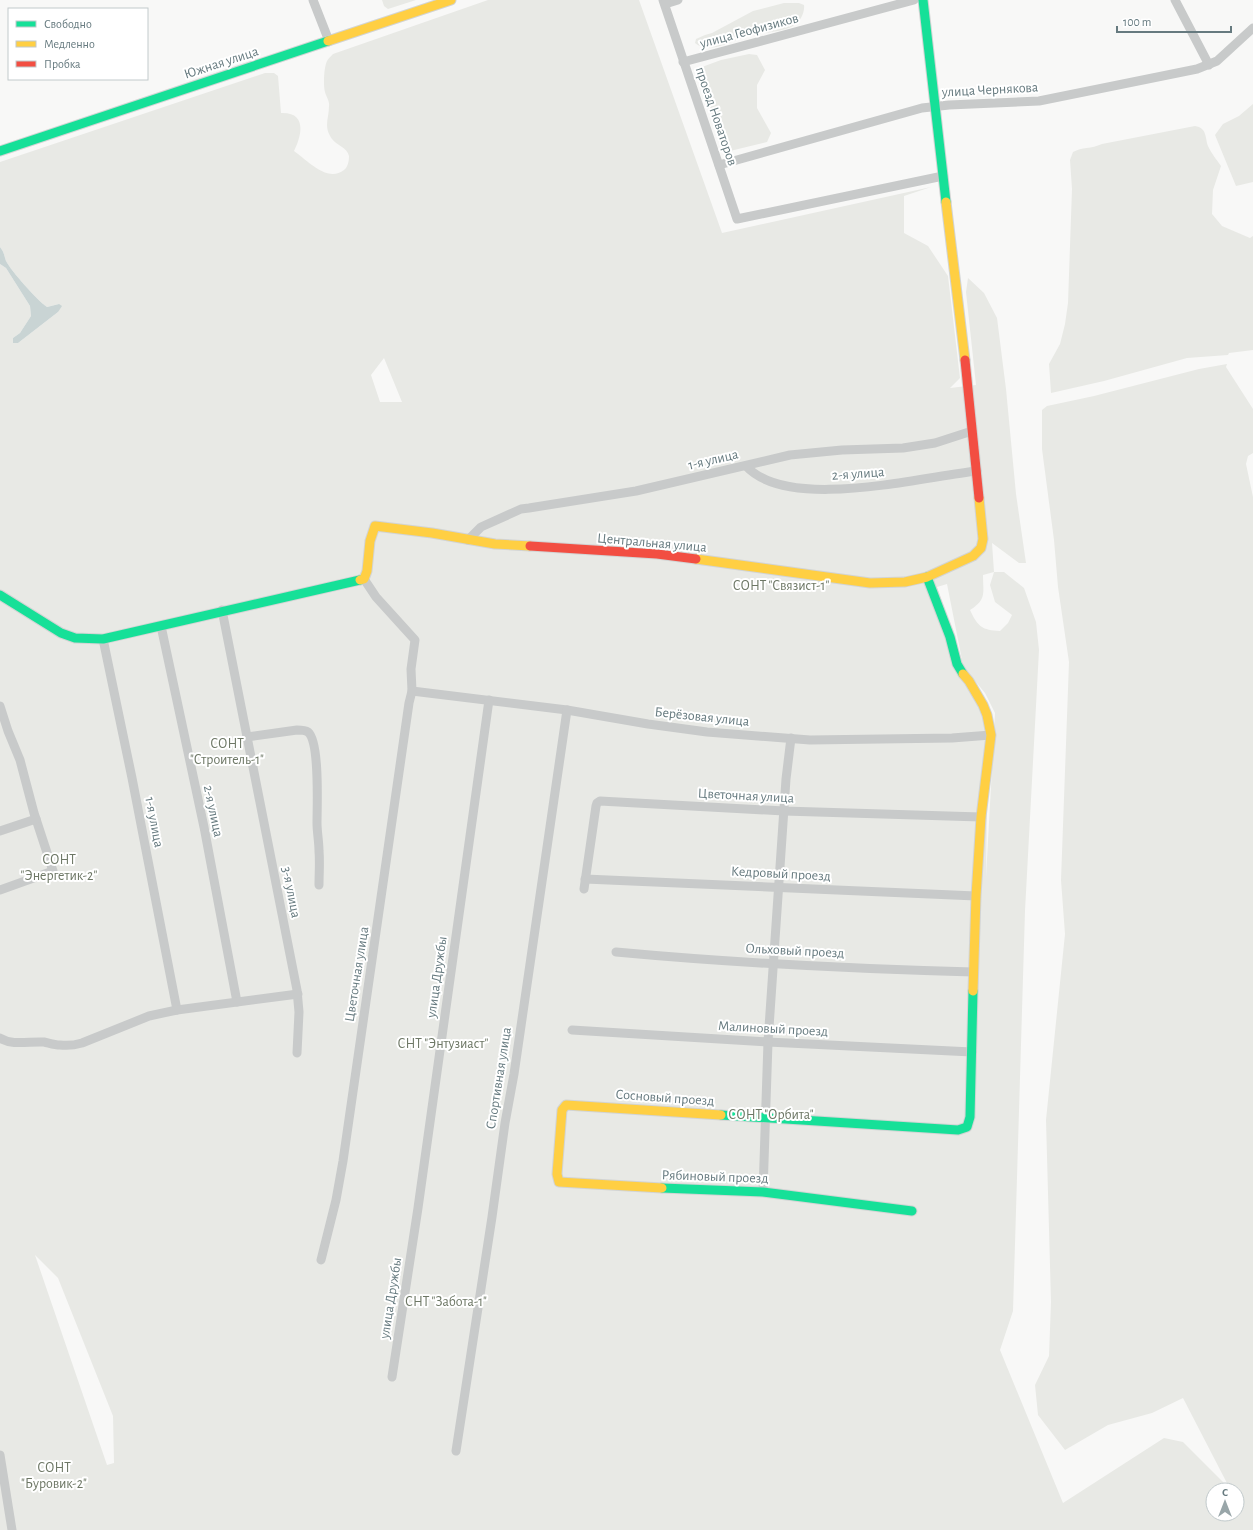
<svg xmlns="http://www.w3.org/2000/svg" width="1253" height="1530" viewBox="0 0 1253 1530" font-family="'Alegreya Sans',sans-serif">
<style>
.green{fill:#e8e9e5;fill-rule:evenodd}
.water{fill:#c9d4d4}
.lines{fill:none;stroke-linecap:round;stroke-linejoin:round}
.fast-casing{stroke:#d2d4d4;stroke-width:11}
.slow-casing{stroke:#d2d4d4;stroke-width:11}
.jam-casing{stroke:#d2d4d4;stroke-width:11}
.street{stroke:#c8caca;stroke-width:9}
.fast{stroke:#16e098;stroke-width:9}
.slow{stroke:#ffcf43;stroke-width:9}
.jam{stroke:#f24e42;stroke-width:9}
.labels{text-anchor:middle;stroke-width:4;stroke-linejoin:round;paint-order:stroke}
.street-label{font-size:14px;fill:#667a7f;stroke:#fff}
.park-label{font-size:14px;fill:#6d7765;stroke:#fff}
</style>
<rect width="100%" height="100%" fill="#f8f8f7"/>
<g class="green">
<path d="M382,0H416L388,9L384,6Z"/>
<path d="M488,0H639L722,233L931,187L904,196V233L928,246L948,276L960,378L950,388L976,385L966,292L968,278L984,293L997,318L1006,389L1016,494L1026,563H1019L992,543L994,572H1004L1024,588L1036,622L1039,650L1025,911L1013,1311L1000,1350L1063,1503L1164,1438L1183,1442L1230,1489L1183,1398L1152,1413L1108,1425L1065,1450L1038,1415L1035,1385L1049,1356L1051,1302L1046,1120L1065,934L1061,880L1069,662L1058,587L1054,540L1042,449V410L1047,406L1094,396L1199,369L1227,364L1226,367L1253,409V453L1248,456L1246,464L1253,497V1530H0V264L6,268L30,306L31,316L20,333L13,338V343H18L58,312L59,304L47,307C38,301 11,271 6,261C4,255 4,252 0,247V162L265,73H274L278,76L281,113C307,112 302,135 294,151C307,160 327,183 344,170C348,167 349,161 349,156C347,147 337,146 332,139C323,126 329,119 329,106C330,102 326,96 325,92C323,85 324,67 327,61C328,59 331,56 333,54ZM384,358L402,402H380L371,375ZM994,572L990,585L995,602L1012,615L1008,623L1000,631C982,630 978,627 970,610C987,599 983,593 983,575ZM947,584L962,660L937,587ZM971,676L985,693L995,713L986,877L988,737ZM35,1255L58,1278L113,1416L114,1463L107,1465ZM1213,1490H1237V1514H1213Z"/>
<path d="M784,3H799L804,5C805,13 800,22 793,26C780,33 762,32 748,36C737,39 726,45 716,47C708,48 701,48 695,43L696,39L705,35L712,33L753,11Z"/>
<path d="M749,54L757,55L765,70L757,85V108L771,133L767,142L730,151L722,146L700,77L702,67L721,60Z"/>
<path d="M1253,104V182L1236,186L1215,135L1223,124L1239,116Z"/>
<path d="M1195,126C1207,128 1205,137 1208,146C1211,153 1217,160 1221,166L1213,190L1212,214L1222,226L1250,238L1253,236V350L1229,353L1228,355L1187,358L1104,381L1051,393L1049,364L1060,344L1065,324L1068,303L1072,189L1070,160L1073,152C1082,147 1091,149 1102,144Z"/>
</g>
<path class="water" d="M0,247C4,252 4,255 6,261C11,271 38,301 47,307L59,304L62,306L58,312L18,343H13V338L20,333L31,316L30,306L6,268L0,264Z"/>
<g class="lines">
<defs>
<g id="fast">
<path d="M923,0L946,202"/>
<path d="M0,151L328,41"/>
<path d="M927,577L950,637L957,664L963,674"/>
<path d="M0,595L61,633L75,638L103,639L360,580"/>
<path d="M721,1115L958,1130L967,1127L970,1117L973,991"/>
<path d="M662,1188L763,1192L912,1211"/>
</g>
<g id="slow">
<path d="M328,41L451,0"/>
<path d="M946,202L965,360"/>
<path d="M696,559L870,583L905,582L927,577L973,556L981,548L983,539L979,498"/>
<path d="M360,580L364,579L367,571L370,541L375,526L432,533L495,544L530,546"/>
<path d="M963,674L969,681L983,705L987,715L991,735L981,817L976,896L973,991"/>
<path d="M662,1188L559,1182L557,1174L562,1110L566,1105L721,1115"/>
</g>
<g id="jam">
<path d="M965,360L979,498"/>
<path d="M530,546L657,554L696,559"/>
</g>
</defs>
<use href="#fast" class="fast-casing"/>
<use href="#slow" class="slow-casing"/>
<use href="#jam" class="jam-casing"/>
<g class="street">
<path d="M313,0L329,41"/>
<path d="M663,0L737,219L943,176"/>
<path d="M1175,0L1209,65"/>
<path d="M665,4L678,0"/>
<path d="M683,62L914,0"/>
<path d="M719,165L922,108L949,105L1039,101L1197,69L1217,61L1253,28"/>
<path d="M746,466C788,512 920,477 977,471"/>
<path d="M468,540L481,527L521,509L529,508L636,491L790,455L842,450L903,448L935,443L972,431"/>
<path d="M222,610L297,990L299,1012L297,1053"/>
<path d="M161,626L204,827L237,1002"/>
<path d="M103,639L132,778L177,1010"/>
<path d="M412,691L567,710L648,724L707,732L810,740L952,738L991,735"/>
<path d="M0,706L8,731L20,760L34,813L53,871L0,890"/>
<path d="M247,737L297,730C301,730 305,730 308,732C320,742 317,807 317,823C317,832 319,842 319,851C320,862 319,873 319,885"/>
<path d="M0,831L36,819"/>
<path d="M585,879L976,896"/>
<path d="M584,889L596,806L597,803L600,801L784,811L981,817"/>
<path d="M616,952C735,963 854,969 973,972"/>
<path d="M572,1030L768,1042L972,1052"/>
<path d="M0,1038C13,1046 29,1041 44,1042C49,1043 54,1045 60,1045C68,1046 75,1045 82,1043L149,1016L177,1010L298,994"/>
<path d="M763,1192L768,1042L786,779L791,738"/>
<path d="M321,1260L336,1200L343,1161L409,703L412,691L411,669L415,640L376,597L364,579"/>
<path d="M392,1377L418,1208L489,700"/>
<path d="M456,1451L492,1217L505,1123L514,1074L567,710"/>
<path d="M0,1455L12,1530"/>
</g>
<use href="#fast" class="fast"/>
<use href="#slow" class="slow"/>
<use href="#jam" class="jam"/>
</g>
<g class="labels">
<g class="street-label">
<text transform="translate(749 30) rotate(-15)" y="5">улица Геофизиков</text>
<text transform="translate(221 62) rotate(-18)" y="5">Южная улица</text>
<text transform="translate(990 89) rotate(-3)" y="5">улица Чернякова</text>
<text transform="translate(717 116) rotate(71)" y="5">проезд Новаторов</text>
<text transform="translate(713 459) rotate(-13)" y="5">1-я улица</text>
<text transform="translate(858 473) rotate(-4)" y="5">2-я улица</text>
<text transform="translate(652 542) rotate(5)" y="5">Центральная улица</text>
<text transform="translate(702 716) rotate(6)" y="5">Берёзовая улица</text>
<text transform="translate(746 795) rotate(3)" y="5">Цветочная улица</text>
<text transform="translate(214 811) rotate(78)" y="5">2-я улица</text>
<text transform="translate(155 822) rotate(79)" y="5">1-я улица</text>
<text transform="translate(781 873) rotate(3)" y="5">Кедровый проезд</text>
<text transform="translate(292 892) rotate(79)" y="5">3-я улица</text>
<text transform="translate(795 950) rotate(3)" y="5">Ольховый проезд</text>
<text transform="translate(356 974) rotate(-81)" y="5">Цветочная улица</text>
<text transform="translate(436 977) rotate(-82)" y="5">улица Дружбы</text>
<text transform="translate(773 1028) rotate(3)" y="5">Малиновый проезд</text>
<text transform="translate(498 1078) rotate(-81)" y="5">Спортивная улица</text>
<text transform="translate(665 1097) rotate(4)" y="5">Сосновый проезд</text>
<text transform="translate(715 1176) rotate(2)" y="5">Рябиновый проезд</text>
<text transform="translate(390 1298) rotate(-81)" y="5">улица Дружбы</text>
</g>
<g class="park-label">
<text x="781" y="590">СОНТ "Связист-1"</text>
<text x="227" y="748">СОНТ<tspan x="227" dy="16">"Строитель-1"</tspan></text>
<text x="59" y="864">СОНТ<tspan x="59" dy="16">"Энергетик-2"</tspan></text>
<text x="443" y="1048">СНТ "Энтузиаст"</text>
<text x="771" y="1119">СОНТ "Орбита"</text>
<text x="446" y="1306">СНТ "Забота-1"</text>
<text x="54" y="1472">СОНТ<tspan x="54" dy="16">"Буровик-2"</tspan></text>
</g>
</g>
<rect x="8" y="8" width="140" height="72" fill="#ffffff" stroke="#c2cacc"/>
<rect x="16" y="21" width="20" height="6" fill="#16e098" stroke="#c2cacc"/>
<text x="44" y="28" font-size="12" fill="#667a7f">Свободно</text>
<rect x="16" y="41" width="20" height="6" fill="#ffcf43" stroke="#c2cacc"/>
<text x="44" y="48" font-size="12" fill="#667a7f">Медленно</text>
<rect x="16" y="61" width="20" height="6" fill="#f24e42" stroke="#c2cacc"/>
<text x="44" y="68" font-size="12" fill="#667a7f">Пробка</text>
<g transform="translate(1225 1502)"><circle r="19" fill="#ffffff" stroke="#c2cacc"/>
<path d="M0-3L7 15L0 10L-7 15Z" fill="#99a6a9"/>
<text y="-6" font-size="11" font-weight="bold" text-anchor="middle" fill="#667a7f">С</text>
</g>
<path d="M1117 26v6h114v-6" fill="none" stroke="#667a7f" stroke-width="2"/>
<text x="1123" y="26" font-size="12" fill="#667a7f" stroke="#ffffff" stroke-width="3" paint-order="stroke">100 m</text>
</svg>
